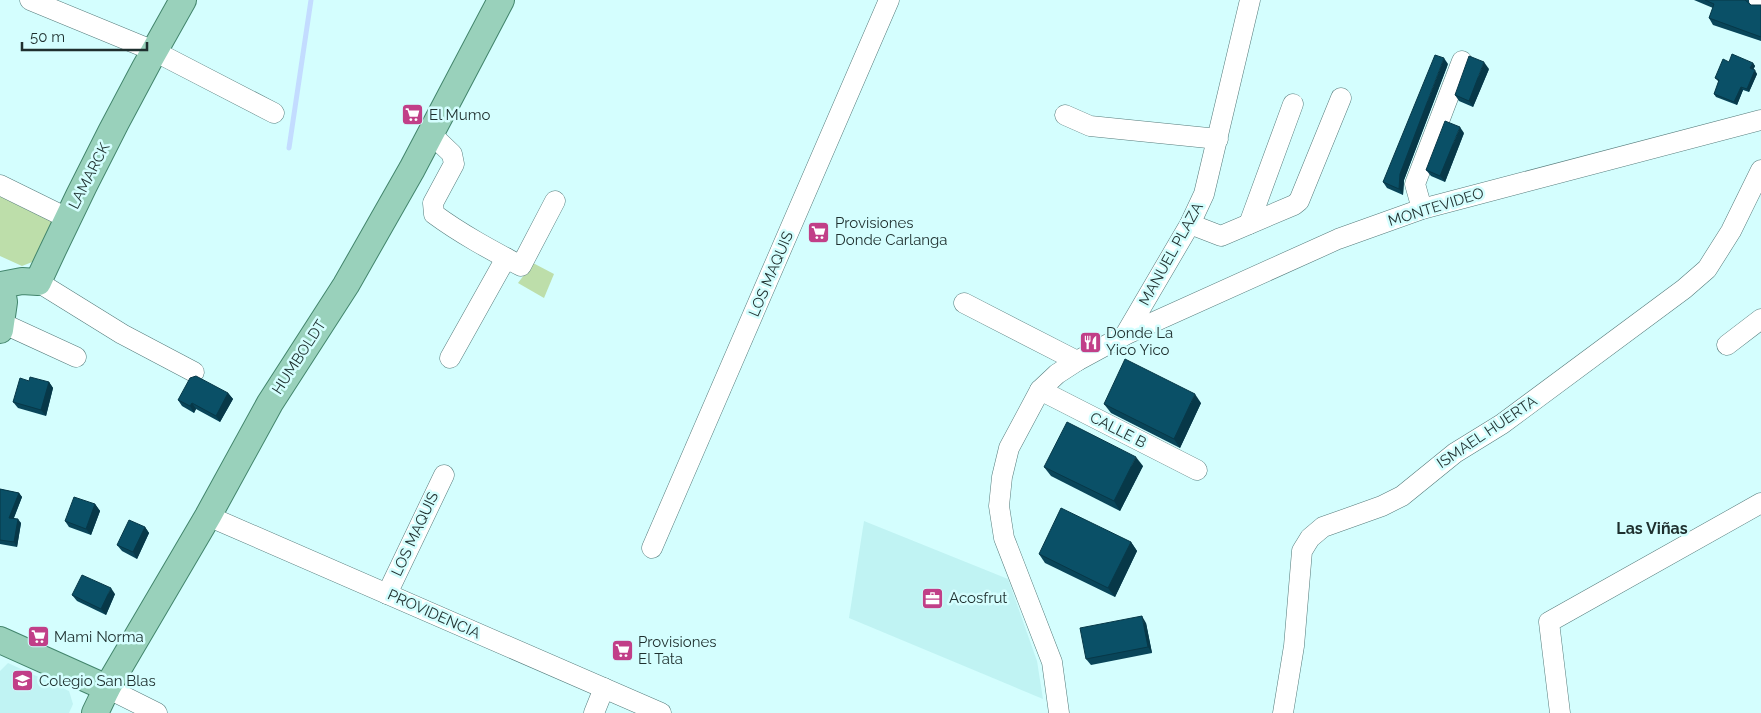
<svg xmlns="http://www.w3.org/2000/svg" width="1761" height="713" viewBox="0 0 1761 713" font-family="Raleway,sans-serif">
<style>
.built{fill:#c0f3f3}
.green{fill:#bddeaa}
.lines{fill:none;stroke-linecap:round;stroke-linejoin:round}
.stream{stroke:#c3dcff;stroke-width:5}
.minor-casing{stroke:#557b7b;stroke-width:21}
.major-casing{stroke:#42856c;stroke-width:28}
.minor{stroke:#fff;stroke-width:20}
.major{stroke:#99d1bb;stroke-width:26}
.wall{fill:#094559}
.shaded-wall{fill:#073848}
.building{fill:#0a5067;stroke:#073848}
.labels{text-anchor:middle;stroke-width:5;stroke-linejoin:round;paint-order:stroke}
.poi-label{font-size:15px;fill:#1e2f2e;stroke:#d4fefe;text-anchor:start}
.street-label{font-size:15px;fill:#1e2f2e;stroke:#d4fefe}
.neighbourhood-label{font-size:16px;font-weight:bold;fill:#1e2f2e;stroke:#d4fefe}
</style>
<rect width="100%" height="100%" fill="#d4fefe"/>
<g class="built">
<path d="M864,521L1008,579L1037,661L1043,699L849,618Z"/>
<path d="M8,663L69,691L73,704L69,713H0V671Z"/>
</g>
<g class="green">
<path d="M0,193L50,217L54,227L40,259L22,266L0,256Z"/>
<path d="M533,263L554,274L544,298L518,283Z"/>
</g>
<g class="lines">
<path class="stream" d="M289,148L311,0"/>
<defs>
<g id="minor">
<path d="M30,0L154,51L274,113"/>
<path d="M1759,0L1761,1"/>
<path d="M1065,115L1090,126L1218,139"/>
<path d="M430,133L452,154L454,164L433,203L434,214C461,234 491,250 521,266L555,201"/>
<path d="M0,185L67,218"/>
<path d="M1422,209L1415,184L1462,61"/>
<path d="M1190,224L1221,236L1294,205L1299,201L1341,98"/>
<path d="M1249,224L1293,104"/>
<path d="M38,282L122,334L194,372"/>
<path d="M964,303L1077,361"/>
<path d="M2,323L76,357"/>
<path d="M1125,335L1190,224L1204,194L1250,0"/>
<path d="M1727,345L1761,319"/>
<path d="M450,358L506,258"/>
<path d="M1040,390L1197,470"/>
<path d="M208,516L661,713"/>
<path d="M652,548L889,0"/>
<path d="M387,594L444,475"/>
<path d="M107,688L157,713"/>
<path d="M594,713L604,688"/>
<path d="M1059,713L1052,662L1004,538L999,506L1002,477L1009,448L1040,390L1057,374L1077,361L1125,335L1338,239L1422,209L1761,120"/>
<path d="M1283,713L1294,646L1302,551L1310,538L1323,527L1382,506L1402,496L1455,453L1502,424L1684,289L1707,269L1731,231L1761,170"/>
<path d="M1560,713L1549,622L1761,503"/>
</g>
<g id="major">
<path d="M0,330L4,302L1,285L22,281L38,282C82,186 130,92 183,0"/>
<path d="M0,640L107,688"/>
<path d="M95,713L107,688L208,516L270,403L346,285L412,169L501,0"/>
</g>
</defs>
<use href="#minor" class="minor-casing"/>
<use href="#major" class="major-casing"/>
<use href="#minor" class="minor"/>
<use href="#major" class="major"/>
</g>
<g class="wall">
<path d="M1694,0H1749V3L1751,5H1761V41L1713,25L1709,18L1713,8Z"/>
<path d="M1729,62L1753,63L1755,66L1753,70L1757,74L1749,92L1743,90L1737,105L1716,97L1714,94L1719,82L1715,78Z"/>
<path d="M1448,64L1404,180L1403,195L1387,188L1383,182Z"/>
<path d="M1489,69L1473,107L1459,101L1455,95Z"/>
<path d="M1464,133L1445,182L1431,176L1426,170Z"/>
<path d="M29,381L49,382L53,388L46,416L18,408L13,402Z"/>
<path d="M228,393L233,399L220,422L196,409L194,413L182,406L178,400Z"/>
<path d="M1201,403L1180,448L1111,413L1104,404Z"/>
<path d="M1143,466L1120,511L1051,476L1044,467Z"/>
<path d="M0,489L19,493L22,497L14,518L21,523L17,547L0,544Z"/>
<path d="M95,504L100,511L91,535L69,527L65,521Z"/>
<path d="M145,527L149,533L137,559L122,551L117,545Z"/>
<path d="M1131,542L1137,551L1115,597L1045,563L1039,554Z"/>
<path d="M115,594L106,615L77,601L72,595Z"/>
<path d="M1146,623L1152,653L1091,665L1086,659Z"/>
</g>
<g class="shaded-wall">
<path d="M1444,58L1448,64L1404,180L1403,195L1399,189L1400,174Z"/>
<path d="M1484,62L1489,69L1473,107L1469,101Z"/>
<path d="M1753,63L1755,66L1752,72L1750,68Z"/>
<path d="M1755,70L1757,74L1749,92L1747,89Z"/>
<path d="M1741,87L1743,90L1737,105L1734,102Z"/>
<path d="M1460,127L1464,133L1445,182L1440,176Z"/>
<path d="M49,382L53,388L46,416L41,410Z"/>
<path d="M228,393L233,399L220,422L216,416Z"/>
<path d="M1195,394L1201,403L1180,448L1174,439Z"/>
<path d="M192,403L196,409L194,413L190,406Z"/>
<path d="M1136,457L1143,466L1120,511L1114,501Z"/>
<path d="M19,493L22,497L12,522L9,518Z"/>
<path d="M95,504L100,511L91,535L86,529Z"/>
<path d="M18,519L21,523L17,547L14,542Z"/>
<path d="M145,527L149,533L137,559L133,552Z"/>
<path d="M1131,542L1137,551L1115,597L1108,588Z"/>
<path d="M111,588L115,594L106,615L101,609Z"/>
<path d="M1142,616L1146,623L1152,653L1148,647Z"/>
</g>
<g class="building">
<path d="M1705,0H1745L1751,5H1761V37L1709,18L1714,4Z"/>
<path d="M1732,54L1753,63L1750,68L1755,70L1747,89L1741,87L1734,102L1714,94L1719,80L1715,78L1723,59L1729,62Z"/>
<path d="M1435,55L1444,58L1400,174L1399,189L1383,182Z"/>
<path d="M1469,56L1484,62L1469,101L1455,95Z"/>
<path d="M1445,121L1460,127L1440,176L1426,170Z"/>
<path d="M1125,359L1195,394L1174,439L1104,404Z"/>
<path d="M196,376L228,393L216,416L192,403L190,406L178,400L190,378Z"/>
<path d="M30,377L49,382L41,410L13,402L20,378L29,381Z"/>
<path d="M1067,422L1136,457L1114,501L1044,467Z"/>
<path d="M0,489L19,493L9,518L18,519L14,542L0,540Z"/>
<path d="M74,497L95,504L86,529L65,521Z"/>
<path d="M1061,508L1131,542L1108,588L1039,554Z"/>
<path d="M129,520L145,527L133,552L117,545Z"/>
<path d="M82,575L111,588L101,609L72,595Z"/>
<path d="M1142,616L1148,647L1086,659L1080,628Z"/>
</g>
<defs>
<symbol id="supermarket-square" viewBox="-11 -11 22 22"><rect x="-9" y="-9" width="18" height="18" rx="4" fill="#c13f88" stroke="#d4fefe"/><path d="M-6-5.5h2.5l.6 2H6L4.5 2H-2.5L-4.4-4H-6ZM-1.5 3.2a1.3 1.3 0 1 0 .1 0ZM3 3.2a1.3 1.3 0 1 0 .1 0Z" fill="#fff"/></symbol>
<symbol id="restaurant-square" viewBox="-11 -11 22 22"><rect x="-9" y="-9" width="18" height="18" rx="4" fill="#c13f88" stroke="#d4fefe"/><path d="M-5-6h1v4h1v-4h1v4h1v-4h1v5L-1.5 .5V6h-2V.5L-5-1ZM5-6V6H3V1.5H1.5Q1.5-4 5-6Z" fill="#fff"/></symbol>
<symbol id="office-square" viewBox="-11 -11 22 22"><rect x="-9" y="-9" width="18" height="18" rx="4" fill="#c13f88" stroke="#d4fefe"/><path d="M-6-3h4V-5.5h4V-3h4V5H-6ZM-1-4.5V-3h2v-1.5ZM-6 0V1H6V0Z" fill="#fff"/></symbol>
<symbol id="school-square" viewBox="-11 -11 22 22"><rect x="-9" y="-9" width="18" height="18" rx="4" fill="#c13f88" stroke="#d4fefe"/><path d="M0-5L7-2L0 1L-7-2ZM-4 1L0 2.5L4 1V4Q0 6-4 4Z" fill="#fff"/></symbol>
</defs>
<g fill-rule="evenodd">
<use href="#supermarket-square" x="400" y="102" width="25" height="25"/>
<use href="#supermarket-square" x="806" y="220" width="25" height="25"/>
<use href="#restaurant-square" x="1078" y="330" width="25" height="25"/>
<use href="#office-square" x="920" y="586" width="25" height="25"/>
<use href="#supermarket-square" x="26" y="624" width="25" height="25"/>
<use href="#supermarket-square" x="610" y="638" width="25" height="25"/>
<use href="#school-square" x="10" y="668" width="25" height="25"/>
</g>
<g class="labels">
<g class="poi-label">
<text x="429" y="120">El Mumo</text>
<text x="835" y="228">Provisiones<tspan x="835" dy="17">Donde Carlanga</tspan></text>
<text x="1106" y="338">Donde La<tspan x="1106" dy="17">Yico Yico</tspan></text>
<text x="949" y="603">Acosfrut</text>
<text x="54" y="642">Mami Norma</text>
<text x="638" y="647">Provisiones<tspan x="638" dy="17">El Tata</tspan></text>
<text x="39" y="686">Colegio San Blas</text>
</g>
<g class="street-label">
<text transform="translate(89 176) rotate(-63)" y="5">LAMARCK</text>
<text transform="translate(1436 207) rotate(-17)" y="5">MONTEVIDEO</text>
<text transform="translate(1171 254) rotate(-61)" y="5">MANUEL PLAZA</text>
<text transform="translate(771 274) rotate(-67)" y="5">LOS MAQUIS</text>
<text transform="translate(299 357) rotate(-57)" y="5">HUMBOLDT</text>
<text transform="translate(1118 430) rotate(27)" y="5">CALLE B</text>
<text transform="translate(1487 432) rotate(-34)" y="5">ISMAEL HUERTA</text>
<text transform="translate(415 534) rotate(-65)" y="5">LOS MAQUIS</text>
<text transform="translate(434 614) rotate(24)" y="5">PROVIDENCIA</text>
</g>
<g class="neighbourhood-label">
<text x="1652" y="534">Las Viñas</text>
</g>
</g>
<path d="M22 42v8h125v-8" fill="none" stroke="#1e2f2e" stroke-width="2.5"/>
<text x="30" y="42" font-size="15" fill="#1e2f2e" stroke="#d4fefe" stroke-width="4" paint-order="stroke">50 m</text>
</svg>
